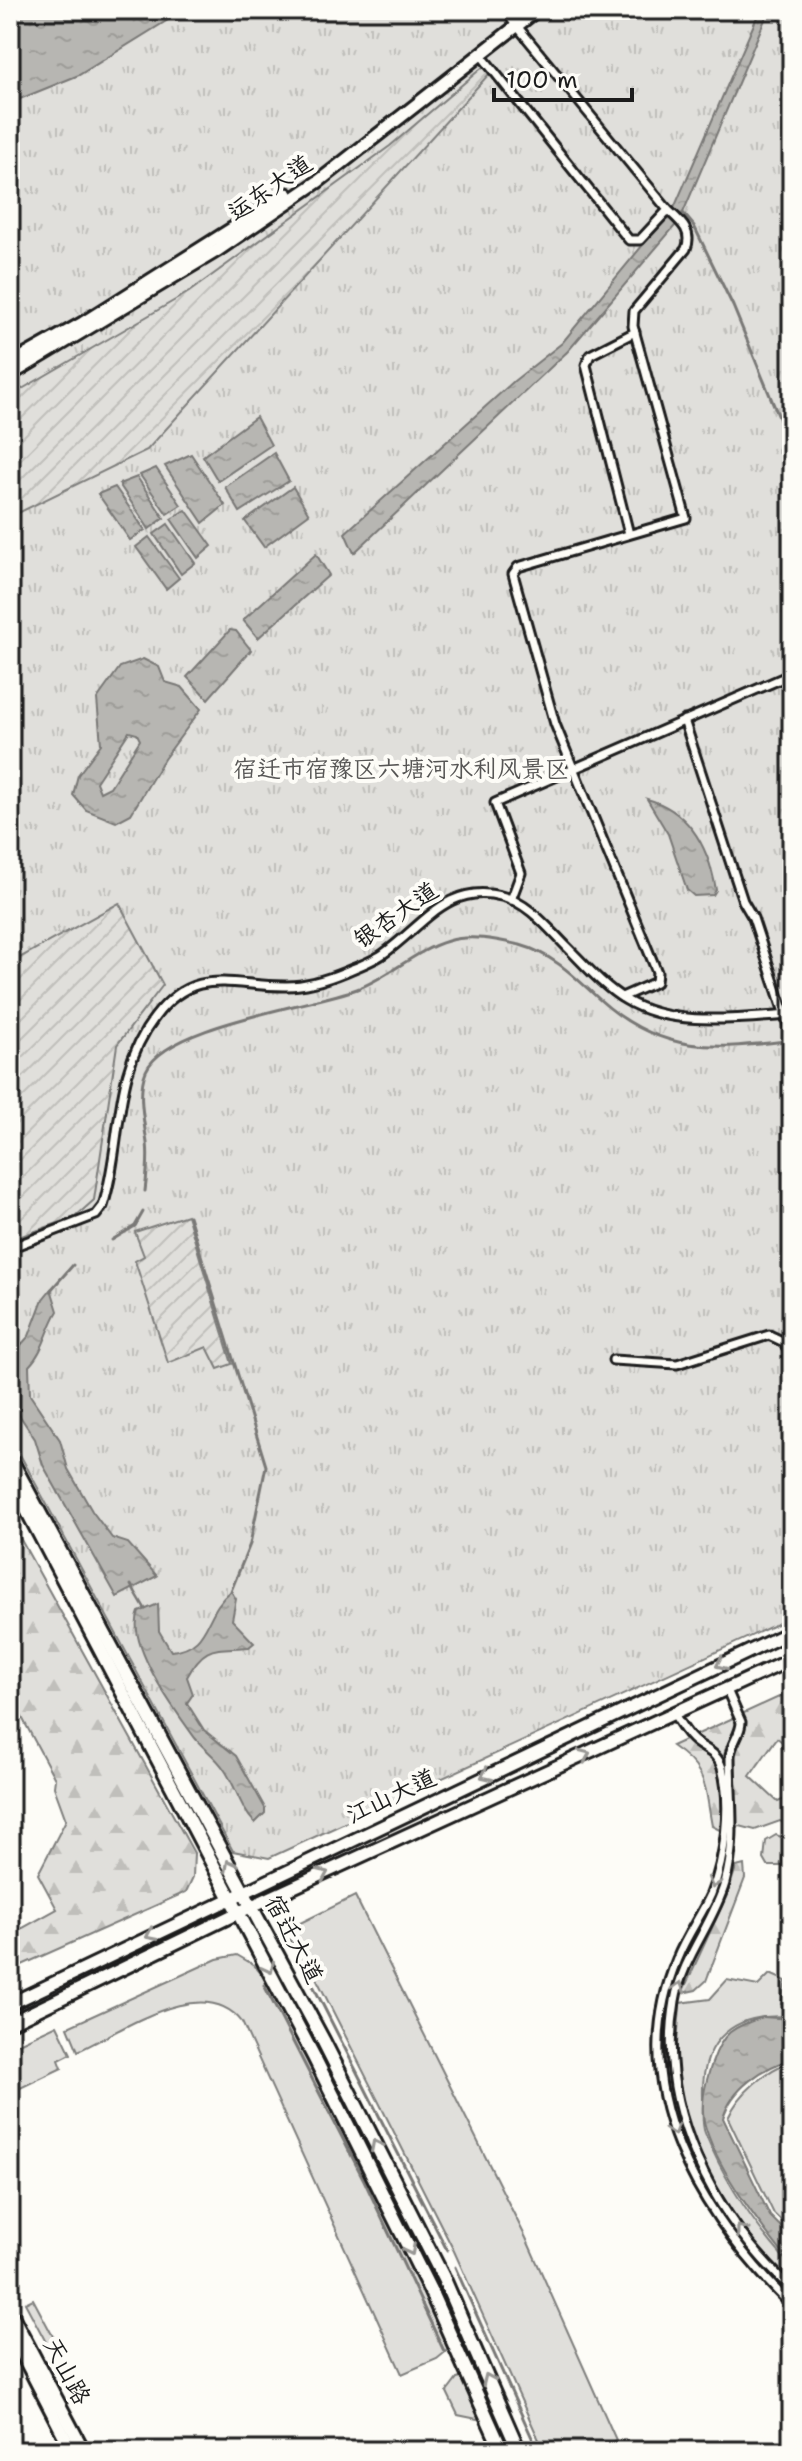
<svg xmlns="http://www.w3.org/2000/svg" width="802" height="2461" viewBox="0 0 802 2461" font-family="'Shantell Sans','LXGW WenKai TC',sans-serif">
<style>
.grass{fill:#e0dfdb;stroke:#7e7e7c;stroke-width:2}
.forest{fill:url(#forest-firs);stroke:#7e7e7c;stroke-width:2}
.park{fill:url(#park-tufts);stroke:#7e7e7c;stroke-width:2}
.garden{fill:url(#garden-furrows);stroke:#7e7e7c;stroke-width:2}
.water{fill:url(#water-ripples);stroke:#797876;stroke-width:2;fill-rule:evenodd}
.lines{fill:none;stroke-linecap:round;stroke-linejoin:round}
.stream{stroke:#797876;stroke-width:3}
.street-casing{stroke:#1c1c1c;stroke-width:13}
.secondary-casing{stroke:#1c1c1c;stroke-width:17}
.primary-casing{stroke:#1c1c1c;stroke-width:18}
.street{stroke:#fdfcf7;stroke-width:7}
.secondary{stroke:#fdfcf7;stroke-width:11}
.primary{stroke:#fdfcf7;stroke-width:12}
.oneway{stroke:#989794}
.labels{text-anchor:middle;stroke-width:8;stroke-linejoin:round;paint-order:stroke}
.street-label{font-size:24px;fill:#1c1c1c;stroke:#fdfcf7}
.park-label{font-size:24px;fill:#575655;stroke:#fdfcf7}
</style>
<defs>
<pattern id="forest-firs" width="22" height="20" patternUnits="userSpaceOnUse" patternTransform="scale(2)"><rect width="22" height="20" fill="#e0dfdb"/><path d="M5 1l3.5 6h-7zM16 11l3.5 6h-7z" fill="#c0bfbb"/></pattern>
<pattern id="park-tufts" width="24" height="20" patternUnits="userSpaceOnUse" patternTransform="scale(2)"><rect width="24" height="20" fill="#e0dfdb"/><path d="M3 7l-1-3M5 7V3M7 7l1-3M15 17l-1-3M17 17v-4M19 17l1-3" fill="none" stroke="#c0bfbb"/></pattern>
<pattern id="garden-furrows" width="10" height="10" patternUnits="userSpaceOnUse" patternTransform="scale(2)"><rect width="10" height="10" fill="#e0dfdb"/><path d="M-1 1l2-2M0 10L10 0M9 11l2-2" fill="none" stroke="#c0bfbb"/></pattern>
<pattern id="water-ripples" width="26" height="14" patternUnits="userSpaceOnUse" patternTransform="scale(2)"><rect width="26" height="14" fill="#b7b6b2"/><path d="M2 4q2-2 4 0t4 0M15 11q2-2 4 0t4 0" fill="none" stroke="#9d9c98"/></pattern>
</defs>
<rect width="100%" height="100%" fill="#fdfcf7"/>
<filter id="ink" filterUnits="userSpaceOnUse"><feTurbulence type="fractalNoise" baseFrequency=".0125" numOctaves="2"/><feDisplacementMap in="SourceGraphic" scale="16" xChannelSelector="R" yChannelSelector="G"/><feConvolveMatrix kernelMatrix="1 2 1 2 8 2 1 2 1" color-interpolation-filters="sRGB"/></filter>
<g filter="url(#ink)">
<g class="grass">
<path d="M355,1896L526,2238L616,2440L593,2451H544L454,2251L296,1938L293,1931L298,1924Z"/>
<path d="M237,1955L254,1965L269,1983L383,2207L449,2349L437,2359L402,2374L242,2022C204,1972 122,2031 78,2051L68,2027L217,1959Z"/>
<path d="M770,1974L786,1981L781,2004L792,2006V2017C736,2011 701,2038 703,2096C703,2108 701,2123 705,2133C725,2182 757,2229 792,2267V2283C745,2239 683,2149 677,2083C674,2057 679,2029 680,2003L710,1999L727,1980L758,1986Z"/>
<path d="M57,2025L71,2054L59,2060L62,2068L10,2093V2047Z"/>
<path d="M792,2061V2231L774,2214L728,2118C739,2093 766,2070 792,2061Z"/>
<path d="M33,2299L56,2342L48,2346L25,2303Z"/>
<path d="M465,2377L480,2417L477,2419L458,2415L447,2392L457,2379Z"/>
</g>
<g class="forest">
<path d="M10,1520L194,1853L193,1877L186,1892L13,1969L10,1935L57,1909L38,1874L66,1820L54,1787L55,1779L10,1695Z"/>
<path d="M792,1691V1749L777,1738L750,1776L778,1802L787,1798L792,1802V1828L780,1821L755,1830L740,1826L725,1833L712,1826C704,1785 709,1771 672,1746Z"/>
<path d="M776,1835L787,1839L781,1866H768L764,1859L766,1841Z"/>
<path d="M744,1865L745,1878L706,1981L696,1990L682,1993L728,1893L736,1867Z"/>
</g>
<path class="park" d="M10,10H792V1617L269,1858L233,1851L10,1436Z"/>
<g class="garden">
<path d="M484,66L490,73L147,450L10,517V396L189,292L390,146Z"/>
<path d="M119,903L163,985L117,1045L94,1200L75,1217L16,1238L10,1236V963Z"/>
<path d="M187,1215L232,1364L218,1369L207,1347L168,1363L135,1261L144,1256L135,1232Z"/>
</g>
<g class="water">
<path d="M10,10H184L79,75L10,103Z"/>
<path d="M760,10H769L680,220L568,351L354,553L345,533L514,381L562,343L675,206Z"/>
<path d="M256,417L271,445L218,481L203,456Z"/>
<path d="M274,453L289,481L240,512L225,487Z"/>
<path d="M191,454L225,505L203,523L165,466Z"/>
<path d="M156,468L181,505L167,514L140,475Z"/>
<path d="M137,477L164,518L149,529L119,484Z"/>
<path d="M115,487L145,530L130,540L98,494Z"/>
<path d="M293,487L309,514L264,547L245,521Z"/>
<path d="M186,510L212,546L198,558L171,519Z"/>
<path d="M168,524L195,563L181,574L154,534Z"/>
<path d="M149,537L179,578L166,589L136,547Z"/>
<path d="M316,554L329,575L258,638L243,620Z"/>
<path d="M230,630L236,631L251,650L208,699L187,677Z"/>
<path d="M143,659L159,667L165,682L182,687L201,709L164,759L131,814L116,822L86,810L73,795L78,775L101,744L97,699L120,667ZM129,732L137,734L140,740L110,787L100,792L96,782Z"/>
<path d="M647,799C690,811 709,849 716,890L713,895L694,896L687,890L668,834Z"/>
<path d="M51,1289L58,1311C47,1329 44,1351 29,1366L30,1395L60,1440L68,1469L92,1511L112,1538L128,1543L157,1576L117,1597L43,1465L35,1439L10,1401V1357L29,1336L43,1299Z"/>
<path d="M231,1591L236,1599L232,1620L254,1643L249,1647C214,1650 205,1644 187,1677L193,1694L187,1703L204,1730L236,1756L265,1808V1813L255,1823C240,1808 236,1786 224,1769C216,1757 204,1749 195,1738C176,1712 125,1643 139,1612L158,1604L159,1631L171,1651C212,1647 203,1613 231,1591Z"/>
<path d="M763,2017L792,2019V2059C762,2068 732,2088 723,2118L770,2216L792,2238V2265C763,2229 720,2174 706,2129C699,2107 705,2084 712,2063C723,2031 732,2028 763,2017Z"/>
</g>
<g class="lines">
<g class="stream">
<path d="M683,213L694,226L733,306L792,449"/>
<path d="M145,1191C147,1175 149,1159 147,1143C144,1121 137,1092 146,1071C166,1025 312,1006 357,989C389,977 416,950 448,941C472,934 497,940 520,945C553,954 575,977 599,999C661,1055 716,1050 792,1040"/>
<path d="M189,1216L266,1466L250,1544L231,1591"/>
<path d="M112,1240L135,1226L143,1212"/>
<path d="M50,1291L73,1265"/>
<path d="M131,1585L145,1609"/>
<path d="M290,1940L447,2250"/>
<path d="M264,1985L364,2180L444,2351"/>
<path d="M455,2267L538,2451"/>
</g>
<defs>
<g id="street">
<path d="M481,55L629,240H640L668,210L512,20"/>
<path d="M629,534L586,365L590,355L635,332"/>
<path d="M684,720L743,901L753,918L792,1037"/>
<path d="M511,900L521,873L495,803L792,674"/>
<path d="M622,997L656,982L657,972L555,724L513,574L518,567L686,518L633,326L634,311L686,249C693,231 681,222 668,210"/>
<path d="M10,1248L96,1215L103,1206C123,1142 112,1073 155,1017C195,964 232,987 287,986C305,986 328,979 345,972C357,967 373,961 383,954C422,927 448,882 501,896C528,902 549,929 567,947C585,965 604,987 626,1000C672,1028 740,1018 792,1015"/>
<path d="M613,1360L677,1364L769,1335L784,1342L792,1358"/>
<path d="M727,1690L741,1722C741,1734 731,1743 730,1756C730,1799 737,1841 725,1883C713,1924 682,1958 675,2001C656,2109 714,2217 792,2289"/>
<path d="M674,1714C680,1723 685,1732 692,1739C703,1750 717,1751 722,1768C732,1805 725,1859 711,1894C701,1916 686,1936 677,1959C622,2090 701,2215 792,2306"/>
</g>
<g id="secondary">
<path d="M10,364L83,323L287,194"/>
<path d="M10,375L218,250L319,181L537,10"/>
<path d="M10,2004L792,1631"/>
<path d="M10,2023L252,1906L792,1659"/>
<path d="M10,2311L84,2451"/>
<path d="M10,2331L72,2451"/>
</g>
<g id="primary">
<path d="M10,1458L323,2040L444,2279L519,2451"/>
<path d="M10,1478L314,2057L430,2290L502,2451"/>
</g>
</defs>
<use href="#street" class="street-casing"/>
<use href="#secondary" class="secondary-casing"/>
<use href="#primary" class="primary-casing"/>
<use href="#street" class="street"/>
<use href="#secondary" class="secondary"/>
<use href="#primary" class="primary"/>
</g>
<defs><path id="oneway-chevron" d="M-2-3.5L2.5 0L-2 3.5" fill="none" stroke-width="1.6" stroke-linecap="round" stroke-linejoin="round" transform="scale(2)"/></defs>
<g class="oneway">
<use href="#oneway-chevron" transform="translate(721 1664) rotate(155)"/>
<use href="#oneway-chevron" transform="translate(585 1755) rotate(-24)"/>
<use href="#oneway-chevron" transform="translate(486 1775) rotate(155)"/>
<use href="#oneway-chevron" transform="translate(230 1865) rotate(-118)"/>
<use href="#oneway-chevron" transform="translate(323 1874) rotate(-24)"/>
<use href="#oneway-chevron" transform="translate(714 1883) rotate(107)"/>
<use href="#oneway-chevron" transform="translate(151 1935) rotate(154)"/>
<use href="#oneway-chevron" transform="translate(269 1968) rotate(63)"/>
<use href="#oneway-chevron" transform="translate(679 1987) rotate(-73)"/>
<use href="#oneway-chevron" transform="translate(673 2130) rotate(72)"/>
<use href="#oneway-chevron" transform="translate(376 2145) rotate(-117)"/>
<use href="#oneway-chevron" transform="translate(741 2230) rotate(-127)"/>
<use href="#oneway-chevron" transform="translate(410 2250) rotate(63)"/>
<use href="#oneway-chevron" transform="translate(488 2379) rotate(-114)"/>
</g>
</g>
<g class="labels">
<g class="street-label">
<text transform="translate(270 188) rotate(-35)" y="8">运东大道</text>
<text transform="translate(396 915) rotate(-35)" y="8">银杏大道</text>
<text transform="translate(391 1796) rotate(-25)" y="8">江山大道</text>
<text transform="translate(294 1939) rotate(62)" y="8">宿迁大道</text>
<text transform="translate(67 2371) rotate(62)" y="8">天山路</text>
</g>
<g class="park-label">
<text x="401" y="777">宿迁市宿豫区六塘河水利风景区</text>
</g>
</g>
<rect width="802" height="2461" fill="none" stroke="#fdfcf7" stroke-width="40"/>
<rect x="20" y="20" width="762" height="2421" fill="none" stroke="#1c1c1c" stroke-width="3" filter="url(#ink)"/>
<path d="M494 88v12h138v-12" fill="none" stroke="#1c1c1c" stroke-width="4"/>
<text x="506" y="88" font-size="24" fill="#1c1c1c" stroke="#fdfcf7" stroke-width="6" paint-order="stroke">100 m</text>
</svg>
